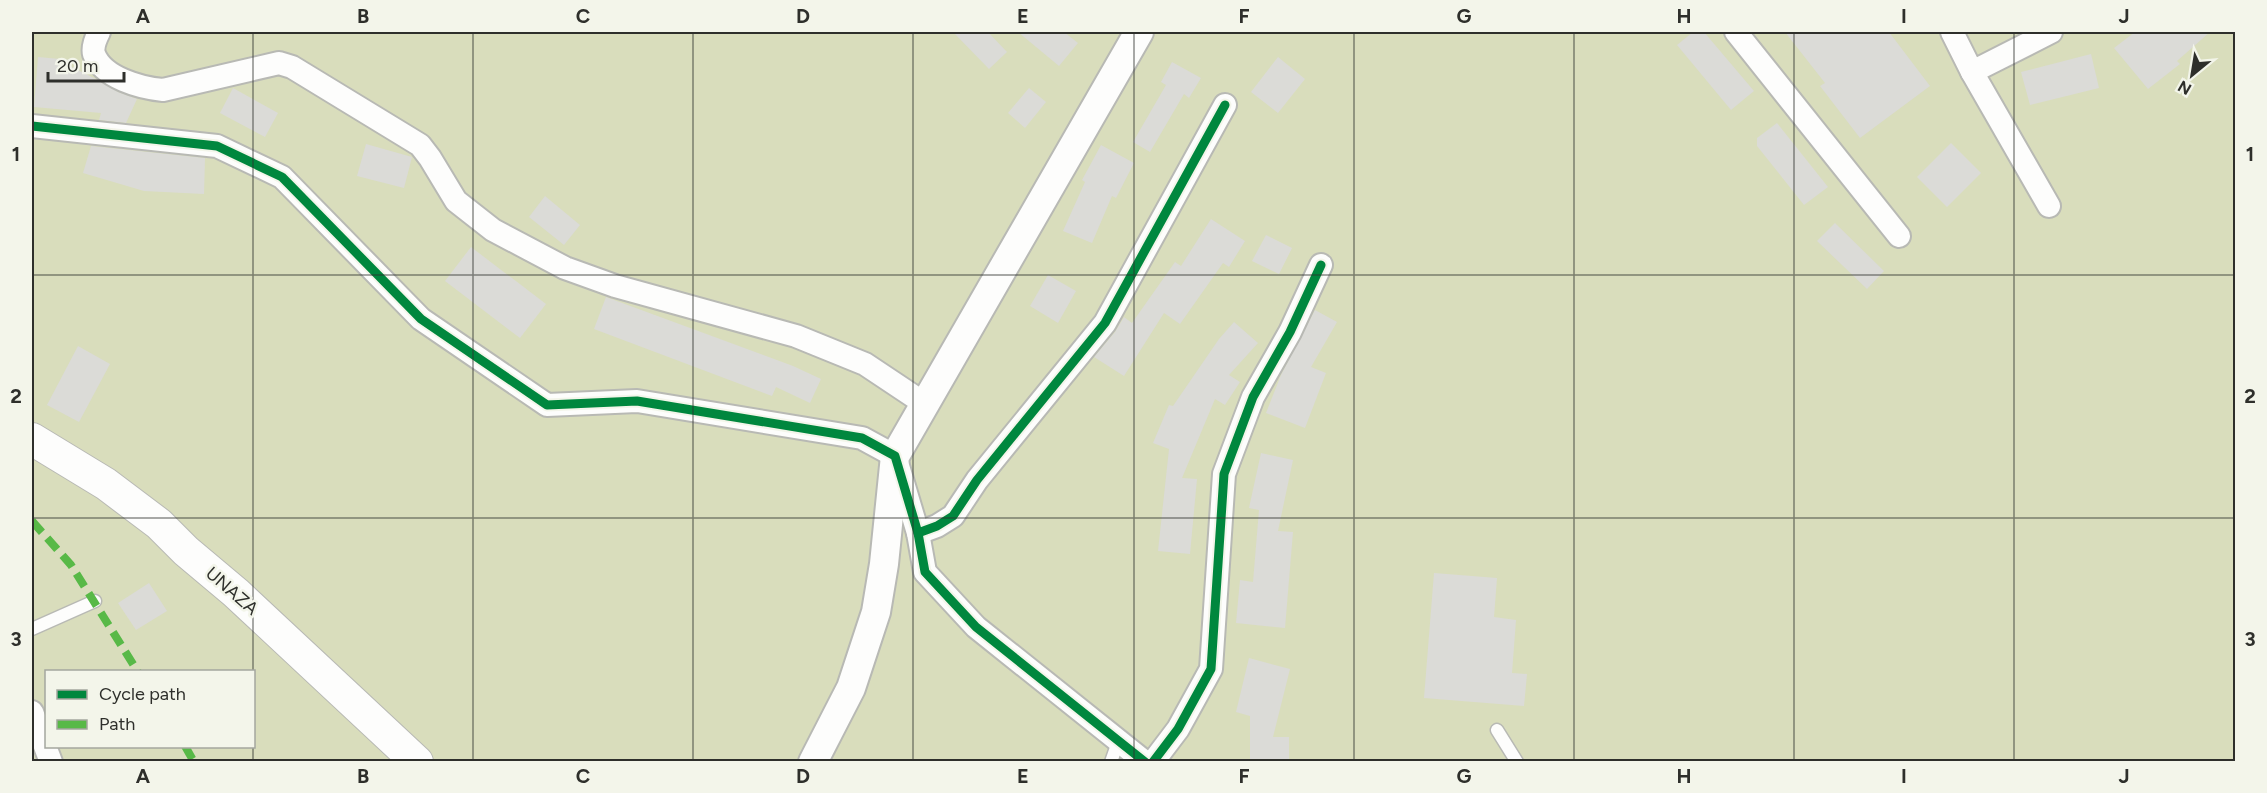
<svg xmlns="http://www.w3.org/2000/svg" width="2267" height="793" viewBox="0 0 2267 793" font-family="Figtree,sans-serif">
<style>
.green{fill:#d9ddbc;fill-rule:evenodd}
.building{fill:#dbdbd7}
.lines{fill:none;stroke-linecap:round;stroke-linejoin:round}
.service-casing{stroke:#b8b9b4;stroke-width:15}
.minor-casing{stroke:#b8b9b4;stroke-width:26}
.tertiary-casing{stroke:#b8b9b4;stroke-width:32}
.secondary-casing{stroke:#b8b9b4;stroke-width:34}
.service{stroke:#fdfdfc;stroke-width:12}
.minor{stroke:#fdfdfc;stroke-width:22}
.tertiary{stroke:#fdfdfc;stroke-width:28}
.secondary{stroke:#fdfdfc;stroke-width:32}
.quiet{stroke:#58b947;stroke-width:8;stroke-dasharray:15 8;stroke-linecap:butt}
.cycleway-casing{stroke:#f3f5ea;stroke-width:13}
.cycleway{stroke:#00873e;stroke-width:9}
.grid{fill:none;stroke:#2e2f2b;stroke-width:1.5;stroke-opacity:0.55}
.labels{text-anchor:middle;stroke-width:5;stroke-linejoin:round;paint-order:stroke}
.street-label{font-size:18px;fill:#2e2f2b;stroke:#f3f5ea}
.neatline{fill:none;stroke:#2e2f2b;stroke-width:2}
.grid-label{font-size:20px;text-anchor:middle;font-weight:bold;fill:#2e2f2b}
</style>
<rect width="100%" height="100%" fill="#f2f2ed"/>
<path class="green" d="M32,32H2235V761H32ZM46,672H254V746H46Z"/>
<g class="building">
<path d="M953,32H988L1007,52L989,69Z"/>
<path d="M1018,32H1064L1078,43L1059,66Z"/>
<path d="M1693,32H1704L1754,91L1731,110L1677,45Z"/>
<path d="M1785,32H1889L1930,86L1860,138L1820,86L1825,83Z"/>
<path d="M2135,32H2210L2177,61L2180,64L2148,89L2114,48Z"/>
<path d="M2091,54L2099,88L2030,105L2021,72Z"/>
<path d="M38,57L71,60L70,66L94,78L118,92L137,99L126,123L99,120L101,113L34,107Z"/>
<path d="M1278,57L1305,79L1278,113L1251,92Z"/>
<path d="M1172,62L1201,78L1189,98L1184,94L1150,152L1133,142L1166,85L1161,82Z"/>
<path d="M233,88L278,113L265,137L220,113Z"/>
<path d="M1029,88L1046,102L1025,128L1008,113Z"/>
<path d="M1777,123L1828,187L1804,205L1757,146V138Z"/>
<path d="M1951,143L1981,173L1947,207L1917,177Z"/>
<path d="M366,144L412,157L404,188L357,176Z"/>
<path d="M1101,145L1134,163L1116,198L1112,196L1092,243L1063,231L1085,182L1082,180Z"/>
<path d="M91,146L205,158L204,194L144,191L83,173Z"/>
<path d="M545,196L580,225L564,245L529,217Z"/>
<path d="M1211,219L1245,241L1229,267L1223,263L1180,324L1164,313L1124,376L1094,357L1115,332L1124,317L1132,323L1175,262L1181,266Z"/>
<path d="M1835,223L1884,271L1867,289L1817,241Z"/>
<path d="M1266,235L1292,248L1279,274L1252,261Z"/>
<path d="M471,247L546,304L520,338L445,281Z"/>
<path d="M1048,275L1076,291L1058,323L1030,306Z"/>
<path d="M606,297L793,366L821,379L810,403L776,387L772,396L594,329Z"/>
<path d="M1315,310L1337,322L1311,367L1326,373L1305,428L1266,413L1281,375Z"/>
<path d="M1234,322L1258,343L1229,375L1240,382L1225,405L1215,399L1182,478L1197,479L1190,554L1158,551L1169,449L1153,443L1169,405L1173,406L1219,339Z"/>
<path d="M78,346L110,364L79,422L47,405Z"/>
<path d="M1261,453L1293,460L1278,531L1293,532L1285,628L1236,623L1240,580L1253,582L1259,510L1249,508Z"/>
<path d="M1434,573L1497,578L1494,617L1516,620L1512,673L1527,674L1524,706L1424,698Z"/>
<path d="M149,583L167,611L136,630L118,603Z"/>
<path d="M1249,658L1290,669L1273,737H1289V762H1250V716L1236,712Z"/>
</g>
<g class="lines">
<defs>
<g id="service">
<path d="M32,629L95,601"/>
<path d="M1497,730L1517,762"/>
<path d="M1111,762L1119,739"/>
</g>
<g id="minor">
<path d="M99,32C96,38 92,47 94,54C103,78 141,88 163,90L279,63L292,67L420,145L430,158L456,201L493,230L565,268L615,286L796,336L865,364L925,404"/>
<path d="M1736,32L1899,236"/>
<path d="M1952,32L1972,72L2049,206"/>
<path d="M1972,72L2051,32"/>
<path d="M32,126L217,146L282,177L421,319L547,405L637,401L862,438L895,456L918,533L925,572L976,627L1145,762"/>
<path d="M918,533L937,526L953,516L977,480L1105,323L1225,105"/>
<path d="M32,712L51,762"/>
<path d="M1153,762L1178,729L1211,669L1224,474L1253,397L1290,332L1321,265"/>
</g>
<path id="tertiary" d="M813,762L851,688L876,612L884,564L895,456L1139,32"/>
<path id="secondary" d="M32,439L106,484L159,524L186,551L236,593L417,762"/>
</defs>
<use href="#service" class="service-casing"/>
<use href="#minor" class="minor-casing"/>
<use href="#tertiary" class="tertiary-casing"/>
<use href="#secondary" class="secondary-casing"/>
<use href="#service" class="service"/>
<use href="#minor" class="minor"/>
<use href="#tertiary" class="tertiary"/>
<use href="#secondary" class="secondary"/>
<g class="quiet">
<path d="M32,521L71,565L138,672"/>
<path d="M185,746L194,762"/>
</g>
<defs>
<g id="cycleway">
<path d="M32,126L217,146L282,177L421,319L547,405L637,401L862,438L895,456L918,533L925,572L976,627L1145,762"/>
<path d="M918,533L937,526L953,516L977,480L1105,323L1225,105"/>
<path d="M1153,762L1178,729L1211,669L1224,474L1253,397L1290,332L1321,265"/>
</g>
</defs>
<use href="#cycleway" class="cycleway-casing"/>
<use href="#cycleway" class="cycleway"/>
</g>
<path class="grid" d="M253,32V672M473,32V762M693,32V762M913,32V762M1134,32V762M1354,32V762M1574,32V762M1794,32V762M2014,32V762M32,275H2236M32,518H2236M253,746V762"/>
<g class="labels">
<g class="street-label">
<text transform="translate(232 591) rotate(41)" y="6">UNAZA</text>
</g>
</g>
<rect width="2267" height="793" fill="none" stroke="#f3f5ea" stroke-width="66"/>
<rect x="45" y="670" width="210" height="78" fill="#f3f5ea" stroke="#a4a69e" stroke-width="1.5"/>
<rect x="57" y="690" width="30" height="9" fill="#00873e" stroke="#a4a69e" stroke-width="1.5"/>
<text x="99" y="700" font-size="18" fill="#2e2f2b">Cycle path</text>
<rect x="57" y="720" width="30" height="9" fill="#58b947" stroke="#a4a69e" stroke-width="1.5"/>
<text x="99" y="730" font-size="18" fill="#2e2f2b">Path</text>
<g transform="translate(2192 75) rotate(210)" stroke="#f3f5ea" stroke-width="4.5" paint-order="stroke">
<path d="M0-4.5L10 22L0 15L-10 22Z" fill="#2e2f2b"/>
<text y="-9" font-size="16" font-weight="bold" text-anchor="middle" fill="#2e2f2b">N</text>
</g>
<path d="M48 72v9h76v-9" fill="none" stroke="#2e2f2b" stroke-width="3"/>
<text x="57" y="72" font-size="18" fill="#2e2f2b" stroke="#f3f5ea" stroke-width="4.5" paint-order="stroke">20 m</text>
<rect x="33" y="33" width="2201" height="727" class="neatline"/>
<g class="grid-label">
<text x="143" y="23">A</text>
<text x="363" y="23">B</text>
<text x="583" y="23">C</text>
<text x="803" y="23">D</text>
<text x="1023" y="23">E</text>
<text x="1244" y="23">F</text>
<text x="1464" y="23">G</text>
<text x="1684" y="23">H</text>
<text x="1904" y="23">I</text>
<text x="2124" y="23">J</text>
<text x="16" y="161">1</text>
<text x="2250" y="161">1</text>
<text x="16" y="403">2</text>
<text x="2250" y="403">2</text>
<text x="16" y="646">3</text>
<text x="2250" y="646">3</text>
<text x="143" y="783">A</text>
<text x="363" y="783">B</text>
<text x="583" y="783">C</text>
<text x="803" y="783">D</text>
<text x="1023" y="783">E</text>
<text x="1244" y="783">F</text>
<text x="1464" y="783">G</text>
<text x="1684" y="783">H</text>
<text x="1904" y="783">I</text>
<text x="2124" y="783">J</text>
</g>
</svg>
